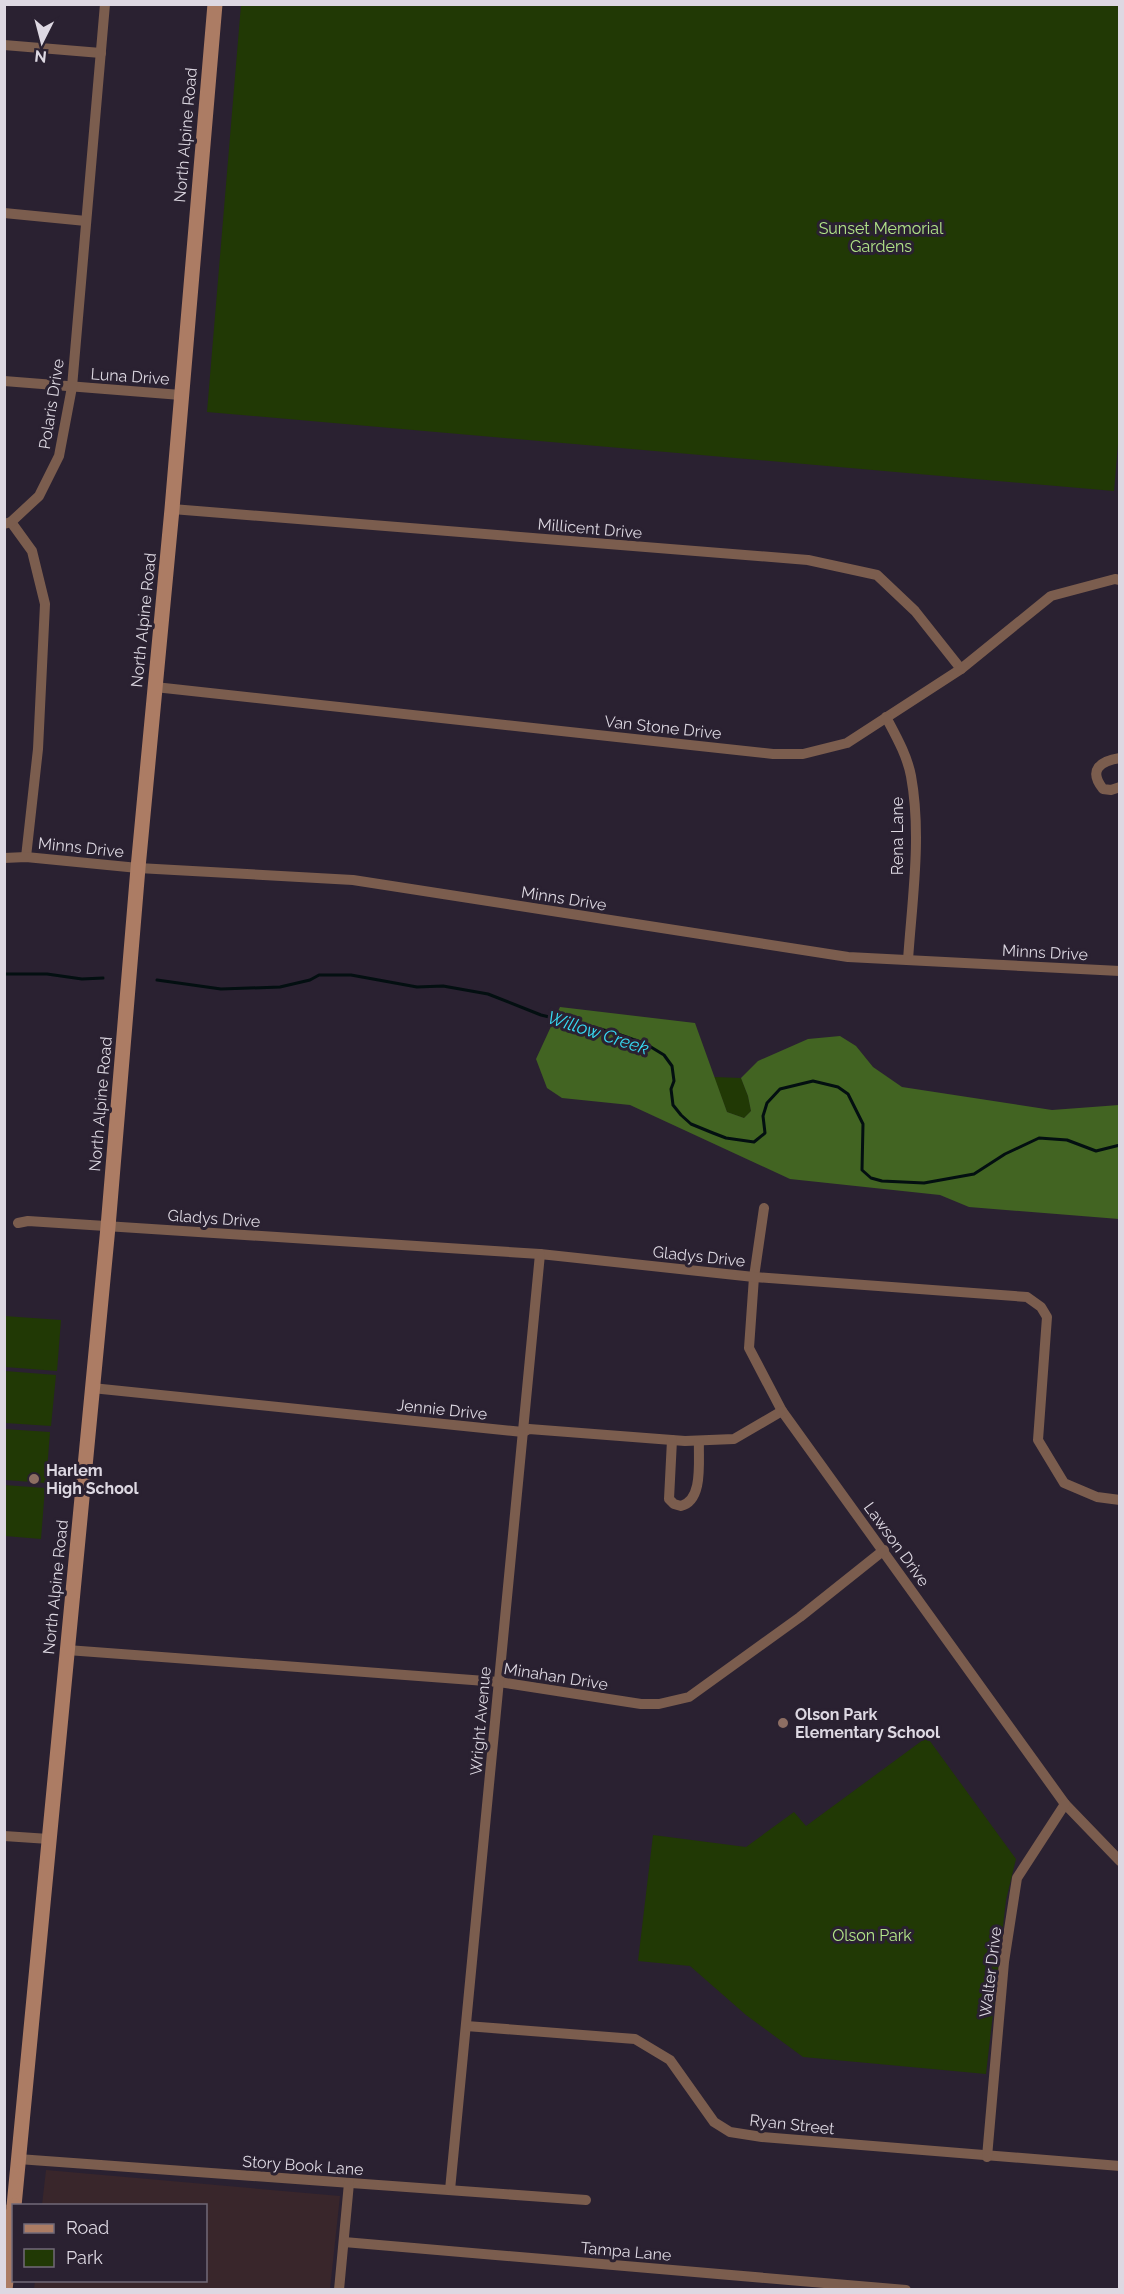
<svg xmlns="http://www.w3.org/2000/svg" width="1124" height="2294" viewBox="0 0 1124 2294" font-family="Raleway,sans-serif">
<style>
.commercial{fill:#39262b}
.green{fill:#213905}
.forest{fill:#426422}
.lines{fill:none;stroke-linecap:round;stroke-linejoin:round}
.stream{stroke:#030f11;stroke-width:3}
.minor{stroke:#7b5d4e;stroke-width:10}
.secondary{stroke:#ac7c64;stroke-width:15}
.education-dot{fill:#8d6e63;stroke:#2a2131;stroke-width:2}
.labels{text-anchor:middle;stroke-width:6;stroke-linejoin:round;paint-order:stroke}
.street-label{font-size:16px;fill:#ddd8e2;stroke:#2a2131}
.park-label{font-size:16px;fill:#b2e589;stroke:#2a2131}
.poi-label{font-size:16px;font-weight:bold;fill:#ddd8e2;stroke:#2a2131;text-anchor:start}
.water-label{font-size:18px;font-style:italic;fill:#36dbf4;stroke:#2a2131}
</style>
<rect width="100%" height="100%" fill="#2a2131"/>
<path class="commercial" d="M46,2170L340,2196L330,2289H34L35,2281L206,2280V2206L42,2205Z"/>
<g class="green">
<path d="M241,5H1119L1120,421L1114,491L207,412Z"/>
<path d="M714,1077L741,1078L748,1096L751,1111L744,1118L727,1112Z"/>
<path d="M4,1316L61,1320L57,1371L5,1367Z"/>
<path d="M5,1371L56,1375L51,1426L5,1423Z"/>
<path d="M4,1429L50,1432L46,1483L5,1480Z"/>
<path d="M4,1485L45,1488L41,1539L5,1536Z"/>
<path d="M927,1737L1016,1859L1006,1900L986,2074L803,2057L746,2015L690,1966L638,1961L653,1835L746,1847L794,1812L806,1826Z"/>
</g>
<path class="forest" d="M560,1007L695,1023L727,1112L744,1118L751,1111L748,1096L741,1078L758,1061L808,1039L840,1036L856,1046L873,1067L902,1087L1052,1110L1119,1105V1219L969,1207L940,1195L790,1179L630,1105L562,1098L547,1088L536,1059Z"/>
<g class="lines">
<g class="stream">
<path d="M4,974H47L82,979L103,978"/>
<path d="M157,980L221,989L280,987L310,980L319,975H351L417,987L443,986L488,994L541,1015L612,1032L646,1044L664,1055L672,1066L674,1081L671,1089L673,1105L681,1115L691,1124L713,1133L726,1138L754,1142L765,1133L763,1116L767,1103L780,1089L813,1081L838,1087L848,1094L863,1124L862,1170L871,1178L882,1181L924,1183L974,1174L1005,1154L1039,1138L1067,1140L1096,1151L1120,1145"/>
</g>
<g class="minor">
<path d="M4,45L101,53"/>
<path d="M4,213L86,221"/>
<path d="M4,381L181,395"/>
<path d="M172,509L808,560L877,575L915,611L961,669"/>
<path d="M11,522L32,551L45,604L38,749L26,857"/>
<path d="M4,524L11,522L39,496L59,456L72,387L105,4"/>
<path d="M155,687L773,754H803L847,743L961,669L1051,596L1115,579L1120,580"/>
<path d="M886,717C896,736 907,755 911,776C922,836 912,900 908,960"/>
<path d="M1120,758C1100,761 1088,770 1103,789L1111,790L1120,787"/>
<path d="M4,858L26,857L138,868L353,880L848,957L1120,971"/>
<path d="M764,1208L754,1277L749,1348L782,1411L1065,1804L1120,1861"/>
<path d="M18,1223L28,1221L540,1254L754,1277L1027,1297L1041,1307L1047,1317L1038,1440L1064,1483L1097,1497L1120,1500"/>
<path d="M92,1388L523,1432L529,1429L685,1441L734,1439L782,1411"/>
<path d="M672,1440L669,1499L674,1504L681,1506C704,1500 698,1460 699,1441"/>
<path d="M67,1650L499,1682L641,1704H659L689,1697L800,1617L884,1550"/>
<path d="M4,1836L49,1839"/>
<path d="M466,2026L635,2039L670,2060L714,2122L730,2132L762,2137L1120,2166"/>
<path d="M987,2157L1004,1962L1017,1878L1065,1804"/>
<path d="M18,2159L586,2200"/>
<path d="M450,2190L540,1254"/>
<path d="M344,2242L906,2290"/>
<path d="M339,2290L349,2183"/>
</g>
<g class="secondary">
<path d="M14,2206L108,1227L138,868L172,509L215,4"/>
<path d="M5,2290L14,2206"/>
</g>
</g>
<g class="education-dot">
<circle cx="34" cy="1479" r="6"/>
<circle cx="783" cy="1723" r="6"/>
</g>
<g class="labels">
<g class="street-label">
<text transform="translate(185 135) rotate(-85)" y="6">North Alpine Road</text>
<text transform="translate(130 376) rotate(4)" y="6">Luna Drive</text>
<text transform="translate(51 404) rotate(-81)" y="6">Polaris Drive</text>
<text transform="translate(590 528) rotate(5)" y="6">Millicent Drive</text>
<text transform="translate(143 620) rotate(-84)" y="6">North Alpine Road</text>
<text transform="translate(663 727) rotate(6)" y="6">Van Stone Drive</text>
<text transform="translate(897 836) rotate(-90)" y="6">Rena Lane</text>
<text transform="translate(81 847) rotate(6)" y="6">Minns Drive</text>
<text transform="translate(564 898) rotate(9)" y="6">Minns Drive</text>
<text transform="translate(1045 952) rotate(3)" y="6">Minns Drive</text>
<text transform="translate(100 1104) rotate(-85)" y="6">North Alpine Road</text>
<text transform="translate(214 1218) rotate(4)" y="6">Gladys Drive</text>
<text transform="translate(699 1256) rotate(6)" y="6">Gladys Drive</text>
<text transform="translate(442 1409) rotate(6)" y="6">Jennie Drive</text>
<text transform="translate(897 1544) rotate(54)" y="6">Lawson Drive</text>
<text transform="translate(55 1587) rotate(-84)" y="6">North Alpine Road</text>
<text transform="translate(556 1676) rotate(9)" y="6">Minahan Drive</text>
<text transform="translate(480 1721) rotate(-85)" y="6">Wright Avenue</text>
<text transform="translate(990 1972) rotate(-83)" y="6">Walter Drive</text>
<text transform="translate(792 2124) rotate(6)" y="6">Ryan Street</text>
<text transform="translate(303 2165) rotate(4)" y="6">Story Book Lane</text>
<text transform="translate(626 2251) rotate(5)" y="6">Tampa Lane</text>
</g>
<g class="park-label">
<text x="881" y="234">Sunset Memorial<tspan x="881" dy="18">Gardens</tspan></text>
<text x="872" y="1941">Olson Park</text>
</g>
<g class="poi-label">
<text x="46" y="1476">Harlem<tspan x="46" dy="18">High School</tspan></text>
<text x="795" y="1720">Olson Park<tspan x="795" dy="18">Elementary School</tspan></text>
</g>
<g class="water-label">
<text transform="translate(598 1033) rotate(18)" y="6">Willow Creek</text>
</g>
</g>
<rect width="1124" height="2294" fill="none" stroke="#ddd8e2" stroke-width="12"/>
<rect x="12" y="2204" width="195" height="78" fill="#2a2131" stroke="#726a78" stroke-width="1.5"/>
<rect x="24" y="2224" width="30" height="9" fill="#ac7c64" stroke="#726a78" stroke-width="1.5"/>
<text x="66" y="2234" font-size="18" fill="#ddd8e2">Road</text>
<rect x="24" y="2249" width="30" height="18" fill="#213905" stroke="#726a78" stroke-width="1.5"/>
<text x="66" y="2264" font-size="18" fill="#ddd8e2">Park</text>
<g transform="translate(42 42) rotate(186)" stroke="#2a2131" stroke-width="4.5" paint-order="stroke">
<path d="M0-4.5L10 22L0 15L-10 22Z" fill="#ddd8e2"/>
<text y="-9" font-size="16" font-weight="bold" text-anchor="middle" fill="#ddd8e2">N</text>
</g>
</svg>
